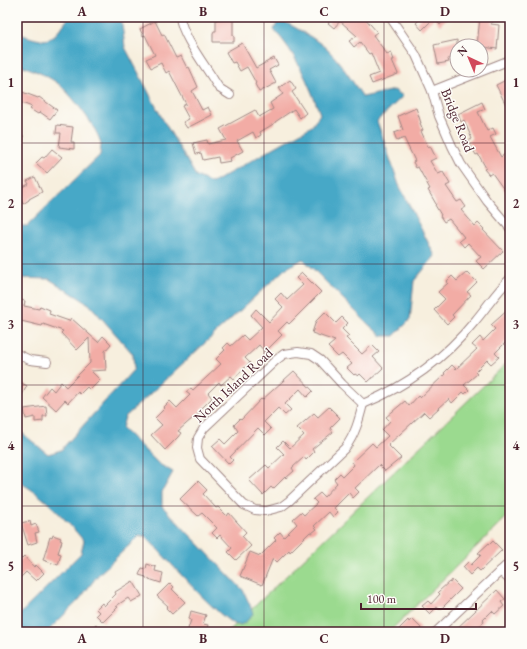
<svg xmlns="http://www.w3.org/2000/svg" width="527" height="649" viewBox="0 0 527 649" font-family="'EB Garamond',serif">
<style>
.green{fill:#9bda8f;stroke:#727c5d}
.water{fill:#47a8c7;stroke:#486479}
.building{fill:#f2aca5}
.lines{fill:none;stroke-linecap:round;stroke-linejoin:round}
.minor-casing{stroke:#a08784;stroke-width:10}
.minor{stroke:#fff;stroke-width:8}
.grid{fill:none;stroke:#4a1f2b;stroke-width:1;stroke-opacity:0.55}
.labels{text-anchor:middle;stroke-width:3;stroke-linejoin:round;paint-order:stroke}
.street-label{font-size:14px;fill:#4a1f2b;stroke:#fdfcf7}
.neatline{fill:none;stroke:#4a1f2b;stroke-width:1.5}
.grid-label{font-size:13px;text-anchor:middle;font-weight:bold;fill:#4a1f2b}
</style>
<rect width="100%" height="100%" fill="#fdfcf7"/>
<filter id="ink" filterUnits="userSpaceOnUse"><feTurbulence type="fractalNoise" baseFrequency=".025" numOctaves="2"/><feDisplacementMap in="SourceGraphic" scale="8" xChannelSelector="R" yChannelSelector="G"/><feConvolveMatrix kernelMatrix="1 2 1 2 8 2 1 2 1" color-interpolation-filters="sRGB"/></filter>
<filter id="wash" filterUnits="userSpaceOnUse"><feTurbulence type="fractalNoise" baseFrequency=".012" numOctaves="4" result="noise"/><feDisplacementMap in="SourceGraphic" scale="16" xChannelSelector="R" yChannelSelector="G"/><feGaussianBlur stdDeviation="0.9" result="paint"/><feColorMatrix in="noise" values="0 0 0 0 0 0 0 0 0 0 0 0 0 0 0 0 0 1.4 0 .05"/><feComposite in="paint" operator="in"/></filter>
<g filter="url(#wash)">
<rect width="100%" height="100%" fill="#f7efde"/>
<path class="green" d="M510,360V514L389,632H228Z"/>
<path class="water" d="M69,17H121L125,47L162,118L196,176L212,183L312,126L320,114C309,84 296,53 274,30L279,19C296,28 314,37 328,50C340,61 354,84 363,97L394,90L403,96L377,121L399,185L435,256L414,281L410,320L394,336H382L369,325L303,259L285,269L125,417L122,428L159,464L173,472L162,492V506L243,590L250,605L253,614C249,618 245,625 238,625C224,625 160,551 146,537L139,536L98,575L79,600L47,632H17V617L81,553L84,541C65,519 43,494 17,481V429L48,454L61,450L134,369L133,354L89,304L49,279L17,278V226H27L100,155C100,152 101,148 101,145C100,131 69,91 56,82C44,74 31,69 17,64V33C48,44 50,44 69,17Z"/>
<g id="blocks">
<g class="building">
<path d="M216,17H233V36H234V42H213V33L214,31H216Z"/>
<path d="M334,17H364L377,32L373,35L387,54L391,52L394,60H392L398,74L372,84L369,77L379,73L371,53L369,54L360,42L354,47L349,41L357,36L340,21L334,28L328,23Z"/>
<path d="M422,17H448L440,25L434,18L422,30L416,23Z"/>
<path d="M480,17H495L491,24L499,25L497,49L477,46Z"/>
<path d="M155,21L162,35L164,34L176,58L181,56L187,68L189,67L198,87L192,91L202,110L208,107L212,115L187,128L183,122L189,119L182,106L186,104L169,71L166,73L161,63L151,68L146,59L155,55L145,35L143,36L140,29Z"/>
<path d="M457,40V57L448,59L449,62L438,64L434,45Z"/>
<path d="M242,43L256,68L274,58L278,65L269,70L276,83L259,92L255,84L256,83L247,67L240,71L235,62L232,63L226,52Z"/>
<path d="M510,78V113L496,85Z"/>
<path d="M290,80L296,89L292,92L306,113L300,118L294,109L275,122V123L260,132L261,135L256,138L253,132L237,141L243,151L230,158L231,161L219,163L218,157L203,160L201,153L196,154L193,143L207,140L208,144L226,140L220,129L255,110L259,117L273,109L270,103L283,94L279,88Z"/>
<path d="M17,90L38,98L39,97L57,110L50,119L40,112L38,114L30,109L32,107L17,101Z"/>
<path d="M482,102L485,109L478,112L487,131L493,128L496,134L490,137L501,157L506,153L510,158V162L508,163L510,167V198L492,173L489,175L484,169L486,168L478,154L476,155L468,141L472,139L464,120L461,122L458,114Z"/>
<path d="M416,108L421,123H420L423,130L421,131L428,147L430,146L436,158L430,161L438,174L443,172L450,184L446,186L457,202L461,200L466,207L461,210L475,226L478,223L484,229L483,230L503,251L484,269L476,261L481,257L468,243L464,247L459,241L464,237L449,219L444,222L440,216L441,215L435,205L436,204L428,190L430,189L418,167L416,168L413,162L415,161L404,138L397,141L394,133L403,130L398,116Z"/>
<path d="M57,125L73,127L71,142H74V149L59,147L61,133H56Z"/>
<path d="M52,149L62,157L47,173L36,163L42,157L44,158Z"/>
<path d="M35,177L42,192L29,199V200L23,204L17,190L29,184L27,181Z"/>
<path d="M467,272L477,282L467,292L471,295L452,315L454,317L447,324L434,310L445,299L438,292L448,283L446,282L452,276L457,281Z"/>
<path d="M302,273L321,292L289,324L287,322L278,331L282,335L265,352L259,345L245,358L250,363L243,369L234,379L231,376L221,385L219,382L208,393L212,398L200,410L201,411L178,431L181,433L178,437L165,450L151,435L162,425L155,418L165,408L164,407L170,401L177,408L190,395L186,392L191,388L193,390L221,364L216,359L225,350L223,348L228,343L231,346L243,335L248,340L262,327L251,315L256,309L269,322L283,307L275,299L281,293L287,300L303,285L296,278Z"/>
<path d="M17,299L25,301L24,306L39,309L40,306L50,310L49,314L69,321L71,318L98,342L103,336L111,344L105,351L106,370L91,371L100,380L90,390L87,387L80,394L78,392L68,403L65,400L56,410L42,397L50,387L54,391L61,382L66,387L90,363L89,338L77,350L61,333L63,331L43,324L42,326L21,321V319L17,318Z"/>
<path d="M510,308V338L495,353L499,357L491,364L487,360L475,372L477,374L464,385L469,390L465,394L463,392L452,403L449,399L429,417L424,412L388,445L401,458L385,471L379,465L355,488L359,492L353,498L349,493L334,508L338,512L333,517L329,512L314,526L317,529L312,533L310,532L290,552L289,550L277,562L273,558L262,585L240,576L250,552L260,556L276,540L274,538L280,532L284,537L297,524L293,519L301,512L304,515L317,503L313,499L320,493L324,497L337,483L334,479L340,473L343,476L354,465L352,462L372,443L376,447L388,436L382,430L390,421L386,417L405,401L409,406L418,396L420,398L445,374L444,373L452,365L456,369L477,349L472,345L480,337L483,341L495,329L491,325Z"/>
<path d="M325,312L336,323L342,317L348,323L342,329L349,336L346,338L362,354L372,345L379,352L373,357L383,368L368,382L360,374L358,376L355,374L354,375L347,368L352,364L342,354L338,357L328,347L335,341L312,333L316,321Z"/>
<path d="M294,371L313,391L307,397L300,389L285,404L291,410L285,415L278,408L264,422L271,429L265,435L258,428L230,457L233,460L229,464L212,446L220,439L225,444L238,431L234,425L240,419L241,420L261,399L262,400Z"/>
<path d="M17,380L27,386L17,403Z"/>
<path d="M46,406L47,416H43V421L35,422V417L26,419L24,409Z"/>
<path d="M329,407L340,418L330,428L333,432L312,449L314,452L306,460L304,457L292,468L294,471L286,478L285,477L273,489L271,487L263,495L249,480L266,465L269,468L284,454L277,447L283,441L290,448L304,435L297,428L314,413L318,417Z"/>
<path d="M198,481L207,490L203,494L216,508L218,507L227,516L229,513L246,532L242,536L251,546L236,560L228,552L232,548L220,535L217,538L212,533L217,528L202,513L198,516L180,499Z"/>
<path d="M30,521L31,526L36,524L39,532L35,533L37,542L28,545L21,523Z"/>
<path d="M53,535L61,538L60,540L62,541L58,553L61,554L58,565L43,560L50,537L52,538Z"/>
<path d="M493,541L502,550L480,571L477,568L470,575L463,567L468,562L471,565L481,555L478,553L489,543L490,544Z"/>
<path d="M24,556L34,567L36,565L44,573L36,581L26,572L20,578L17,575V563Z"/>
<path d="M147,564L156,567L155,571L163,573L161,583L146,578V577L139,575L142,568L146,569Z"/>
<path d="M452,580L461,589L440,610L437,607L430,614L422,606L428,601L431,604L440,594L438,592L449,582L450,583Z"/>
<path d="M133,581L142,596L131,602L128,598L116,606L118,607L103,622L96,615L99,612L96,609L102,603L104,606L116,594L115,592Z"/>
<path d="M170,583L174,587L172,589L185,602L172,614L166,608L168,606L157,596Z"/>
<path d="M497,590L505,599L501,602L504,606L495,614L492,611L483,620L484,622L477,628L481,632H453Z"/>
<path d="M191,611L206,615L203,624L208,625L206,632H187L191,620L189,619Z"/>
<path d="M412,619L421,628L417,632H396L408,620L409,622Z"/>
<path d="M96,624L104,632H87Z"/>
</g>
</g>
</g>
<g filter="url(#ink)">
<use href="#blocks" fill-opacity="0" stroke="#a08784" stroke-width="1"/>
<g class="lines">
<defs>
<g id="minor">
<path d="M180,17C182,36 205,65 215,82L219,88L230,95"/>
<path d="M390,17L416,55L432,91L439,116L452,146L461,164L487,201L510,228"/>
<path d="M432,91L510,60"/>
<path d="M17,138H19"/>
<path d="M298,352L311,354L320,360L342,384L363,404C359,420 355,435 345,448L289,501L281,507L266,511L255,510L244,505L200,459L197,448L198,438L204,428L275,361L284,354Z"/>
<path d="M17,354L30,360L47,362"/>
<path d="M363,404C407,386 445,358 475,321C487,307 497,291 510,279"/>
<path d="M500,571L510,580"/>
<path d="M436,632L510,562"/>
</g>
</defs>
<use href="#minor" class="minor-casing"/>
<use href="#minor" class="minor"/>
</g>
</g>
<path class="grid" d="M143,17V632M264,17V632M384,17V632M17,143H510M17,264H510M17,385H510M17,506H510"/>
<g class="labels">
<g class="street-label">
<text transform="translate(458 120) rotate(68)" y="5">Bridge Road</text>
<text transform="translate(233 385) rotate(-43)" y="5">North Island Road</text>
</g>
</g>
<rect width="527" height="649" fill="none" stroke="#fdfcf7" stroke-width="44"/>
<g transform="translate(469 58) rotate(316)"><circle r="19" fill="#fdfcf7" stroke="#b5a4a5"/>
<path d="M0-3L7 15L0 10L-7 15Z" fill="#d1495b"/>
<text y="-6" font-size="11" font-weight="bold" text-anchor="middle" fill="#4a1f2b">N</text>
</g>
<path d="M361 603v6h115v-6" fill="none" stroke="#4a1f2b" stroke-width="2"/>
<text x="367" y="603" font-size="12" fill="#4a1f2b" stroke="#fdfcf7" stroke-width="3" paint-order="stroke">100 m</text>
<rect x="22" y="22" width="483" height="605" class="neatline"/>
<g class="grid-label">
<text x="82" y="16">A</text>
<text x="203" y="16">B</text>
<text x="324" y="16">C</text>
<text x="445" y="16">D</text>
<text x="11" y="87">1</text>
<text x="516" y="87">1</text>
<text x="11" y="208">2</text>
<text x="516" y="208">2</text>
<text x="11" y="329">3</text>
<text x="516" y="329">3</text>
<text x="11" y="450">4</text>
<text x="516" y="450">4</text>
<text x="11" y="571">5</text>
<text x="516" y="571">5</text>
<text x="82" y="643">A</text>
<text x="203" y="643">B</text>
<text x="324" y="643">C</text>
<text x="445" y="643">D</text>
</g>
</svg>
